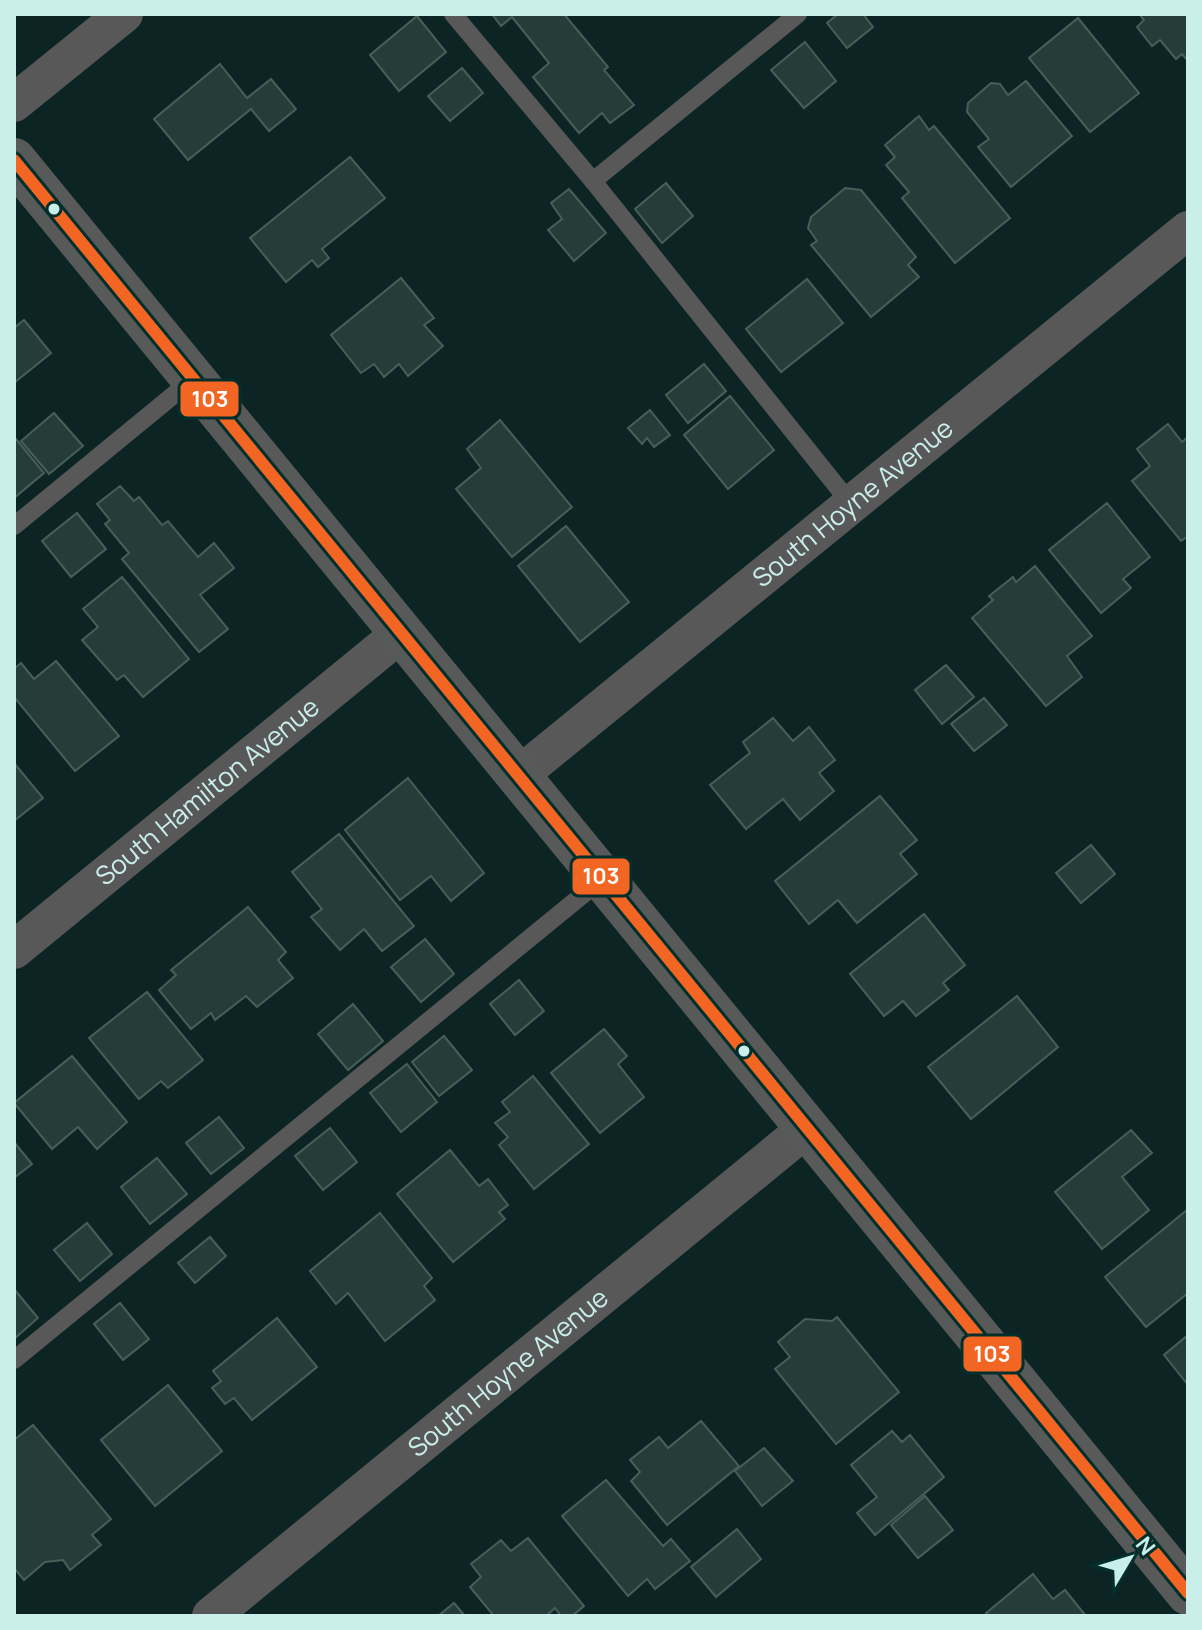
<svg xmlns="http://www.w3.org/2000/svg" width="1202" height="1630" viewBox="0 0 1202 1630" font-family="Manrope,sans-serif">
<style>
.building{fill:#253d38;stroke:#475f59;stroke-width:2}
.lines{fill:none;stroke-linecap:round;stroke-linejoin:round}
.service{stroke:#585859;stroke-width:18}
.minor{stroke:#585859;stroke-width:38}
.secondary{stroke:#585a5a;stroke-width:44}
.bus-1-casing{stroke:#022f2c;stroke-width:18}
.bus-1{stroke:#f26522;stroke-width:12}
.bus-dot{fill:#caefea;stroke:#022f2c;stroke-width:3}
.labels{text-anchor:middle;stroke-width:6;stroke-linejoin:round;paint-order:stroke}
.street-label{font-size:26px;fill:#caefea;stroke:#022f2c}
.line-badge{stroke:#022f2c;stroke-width:3}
.badge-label{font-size:22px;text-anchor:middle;font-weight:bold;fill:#fff}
</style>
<rect width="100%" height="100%" fill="#0c2423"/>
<g class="building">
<path d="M492,14H564L608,67L604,70L634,105L610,123L602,113L579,133L533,77L549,63L512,17L501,26Z"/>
<path d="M838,14H863L873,27L847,48L827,23Z"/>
<path d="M1139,14H1188V61L1182,54L1176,59L1160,40L1152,46L1137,27L1144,20Z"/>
<path d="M417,16L446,52L399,91L370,55Z"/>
<path d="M1078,18L1139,93L1090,132L1029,58Z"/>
<path d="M805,42L836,81L804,108L771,70Z"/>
<path d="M220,64L247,98L271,79L296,109L269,131L251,109L188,160L154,119Z"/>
<path d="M462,68L483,93L450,121L428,96Z"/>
<path d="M1026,81L1072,136L1011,187L978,147L989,139L967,112L968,103L991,83L1000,84L1008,95Z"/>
<path d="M919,116L929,130L934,126L1010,218L955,263L902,198L909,192L886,165L895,157L885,145Z"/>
<path d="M350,157L385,198L322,249L329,258L318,267L312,260L286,282L250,238Z"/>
<path d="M666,183L693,216L662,243L635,209Z"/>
<path d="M845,188L861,190L916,257L908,265L919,277L871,317L811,245L817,241L808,228L811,217Z"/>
<path d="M569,189L606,233L574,261L548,230L562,219L551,203Z"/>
<path d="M401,278L434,318L424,325L443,346L408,376L399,364L384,377L374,364L361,373L331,335Z"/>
<path d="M807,279L843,323L781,372L746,329Z"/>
<path d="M24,320L51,353L14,383V328Z"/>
<path d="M704,364L726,391L688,423L666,395Z"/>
<path d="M730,396L774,450L728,489L684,435Z"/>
<path d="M650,410L670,435L654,447L647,438L642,444L628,428Z"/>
<path d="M54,413L83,446L49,474L21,441Z"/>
<path d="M500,420L572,507L512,557L456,489L481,468L467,449Z"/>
<path d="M1168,424L1182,442L1188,437V536L1181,541L1132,481L1150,466L1137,449Z"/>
<path d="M16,439L44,473L14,498V441Z"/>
<path d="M120,486L134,501L139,497L162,525L168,521L198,557L214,543L234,568L200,595L228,629L199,652L122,559L129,553L105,524L110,520L97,504Z"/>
<path d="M1107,503L1150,557L1123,579L1131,588L1101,613L1049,550Z"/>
<path d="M77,513L106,549L71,577L42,541Z"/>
<path d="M566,526L629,602L580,642L518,566Z"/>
<path d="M1035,566L1092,636L1067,656L1082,677L1046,706L972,618L993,600L989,596L1013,577L1016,582Z"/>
<path d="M122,577L189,659L143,697L124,675L117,680L82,640L98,627L83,609Z"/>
<path d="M56,661L119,736L75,771L14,697V669L21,663L34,679Z"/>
<path d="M946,665L974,697L942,724L915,690Z"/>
<path d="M984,698L1007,725L974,751L951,724Z"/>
<path d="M773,718L793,741L809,727L835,760L819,773L834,791L800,820L783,799L746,829L710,785L750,753L743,742Z"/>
<path d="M14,763L43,798L14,821Z"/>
<path d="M408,778L484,873L451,901L431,876L400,900L345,830Z"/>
<path d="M880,796L917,840L900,854L917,874L857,923L838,900L809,924L775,881Z"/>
<path d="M339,834L414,926L382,951L364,929L340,950L311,917L322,909L292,872Z"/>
<path d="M1091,845L1115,874L1081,903L1056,873Z"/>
<path d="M248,907L286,952L278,960L293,978L257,1007L246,996L215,1020L211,1013L191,1029L159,990L176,975L171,970Z"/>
<path d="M924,914L965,965L943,983L949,990L916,1016L903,1001L884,1016L850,974Z"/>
<path d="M425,939L454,974L421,1002L391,967Z"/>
<path d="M519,980L544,1011L515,1035L490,1004Z"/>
<path d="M147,992L203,1060L168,1088L161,1081L139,1099L89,1038Z"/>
<path d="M1017,996L1058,1047L971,1119L928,1067Z"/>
<path d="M353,1004L383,1041L348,1070L318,1034Z"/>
<path d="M604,1029L627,1056L618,1064L644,1097L600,1133L551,1073Z"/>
<path d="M444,1036L472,1070L439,1096L412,1062Z"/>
<path d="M72,1056L127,1122L97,1149L78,1127L52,1149L14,1103Z"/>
<path d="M407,1064L437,1102L401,1132L370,1093Z"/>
<path d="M533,1076L589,1144L534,1189L499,1145L508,1137L495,1123L510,1112L502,1102Z"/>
<path d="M219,1117L244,1148L211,1174L186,1143Z"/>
<path d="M330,1128L357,1162L323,1190L295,1156Z"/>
<path d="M1131,1130L1152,1153L1122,1177L1149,1210L1102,1249L1055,1192Z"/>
<path d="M14,1142L32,1164L14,1178Z"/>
<path d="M450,1150L479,1186L488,1179L508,1205L499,1212L505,1219L453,1262L397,1194Z"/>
<path d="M157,1158L187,1194L150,1224L121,1187Z"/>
<path d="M1188,1209V1293L1146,1327L1105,1277Z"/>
<path d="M380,1213L432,1278L424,1286L435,1300L385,1341L348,1293L336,1304L310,1271Z"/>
<path d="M87,1223L112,1254L80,1281L54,1250Z"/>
<path d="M210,1237L226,1256L195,1283L178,1263Z"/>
<path d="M14,1289L38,1318L14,1339Z"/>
<path d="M120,1303L149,1339L123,1360L94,1324Z"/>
<path d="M837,1317L899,1392L836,1444L775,1369L790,1357L778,1342L805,1319L832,1321Z"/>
<path d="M277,1318L317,1367L252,1420L234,1398L225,1404L212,1388L221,1381L213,1371Z"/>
<path d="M1188,1335V1385L1164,1355Z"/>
<path d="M168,1385L222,1451L155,1506L101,1440Z"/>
<path d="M701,1421L739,1466L667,1525L631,1481L640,1472L630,1460L659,1437L668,1448Z"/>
<path d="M33,1425L111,1519L92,1535L101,1545L70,1570L63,1560L45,1562L24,1580L14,1568V1440Z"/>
<path d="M892,1431L902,1442L910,1435L944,1477L875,1535L857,1513L877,1497L851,1465Z"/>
<path d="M764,1448L793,1481L762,1506L735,1471Z"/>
<path d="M606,1480L663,1546L671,1539L690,1561L655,1589L647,1579L628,1596L562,1516Z"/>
<path d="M925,1496L953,1530L918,1558L891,1525Z"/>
<path d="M737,1529L761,1559L716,1597L691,1567Z"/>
<path d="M528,1538L584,1606L572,1616H561L555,1608L546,1616H494L470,1587L481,1577L471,1564L501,1540L511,1551Z"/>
<path d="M1033,1574L1053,1599L1065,1590L1086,1616H989L986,1613Z"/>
<path d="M454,1603L465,1616H438Z"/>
</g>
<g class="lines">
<g class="service">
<path d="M453,14L593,181L851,504"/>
<path d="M593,181L798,14"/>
<path d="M14,526L193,379"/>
<path d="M14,1360L602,879"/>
</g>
<g class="minor">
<path d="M14,103L124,14"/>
<path id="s1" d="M518,776L1188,230"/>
<path id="s2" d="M14,950L401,633"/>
<path id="s3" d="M211,1616L807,1128"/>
</g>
<path class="secondary" d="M14,160L1188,1593"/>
<defs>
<path id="bus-1" d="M14,160L1188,1593"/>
</defs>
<use href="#bus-1" class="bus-1-casing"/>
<use href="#bus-1" class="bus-1"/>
</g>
<g class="bus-dot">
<circle cx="54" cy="209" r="7"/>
<circle cx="744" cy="1051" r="7"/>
</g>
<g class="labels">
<g class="street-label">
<text dy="9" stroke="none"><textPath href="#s1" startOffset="432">South Hoyne Avenue</textPath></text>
<text dy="9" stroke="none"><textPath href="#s2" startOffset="250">South Hamilton Avenue</textPath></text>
<text dy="9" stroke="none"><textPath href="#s3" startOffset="384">South Hoyne Avenue</textPath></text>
</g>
</g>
<g class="line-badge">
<rect x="179" y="380" width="61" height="38" rx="8" fill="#f26522"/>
<rect x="571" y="857" width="60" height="39" rx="8" fill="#f26522"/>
<rect x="962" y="1335" width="61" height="38" rx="8" fill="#f26522"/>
</g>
<g class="badge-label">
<text x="210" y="407">103</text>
<text x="601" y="884">103</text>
<text x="992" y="1362">103</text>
</g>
<rect width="1202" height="1630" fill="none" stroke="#caefea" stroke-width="32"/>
<g transform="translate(1130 1558) rotate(52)" stroke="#022f2c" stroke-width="6" paint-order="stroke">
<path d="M0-6L14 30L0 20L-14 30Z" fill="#caefea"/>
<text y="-12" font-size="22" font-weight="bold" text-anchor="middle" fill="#caefea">N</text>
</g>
</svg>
